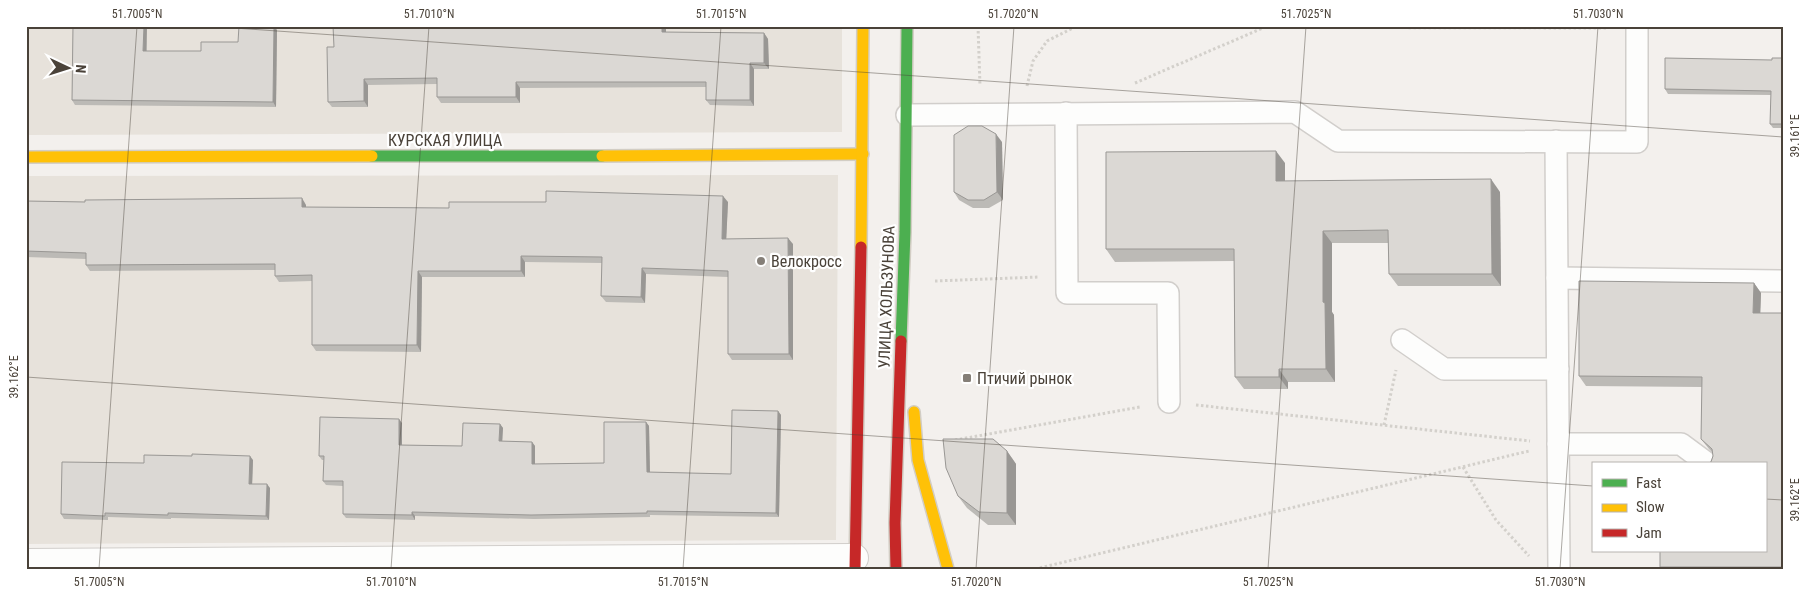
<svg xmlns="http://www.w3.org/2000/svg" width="1809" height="595" viewBox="0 0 1809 595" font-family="'Roboto Condensed',sans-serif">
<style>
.residential{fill:#e7e2db}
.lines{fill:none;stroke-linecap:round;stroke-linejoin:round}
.lane-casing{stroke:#d1cecb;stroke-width:24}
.street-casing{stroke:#d1cecb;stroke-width:30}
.fast-casing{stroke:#d2cdc4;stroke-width:14}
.slow-casing{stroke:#d2cdc4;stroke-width:14}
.jam-casing{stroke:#d2cdc4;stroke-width:14}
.path{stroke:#d3d0cb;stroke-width:3;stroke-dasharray:2.5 2.5;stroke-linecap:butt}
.lane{stroke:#fdfdfc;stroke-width:21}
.street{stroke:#fdfdfc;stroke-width:28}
.fast{stroke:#4caf50;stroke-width:11}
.slow{stroke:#ffc107;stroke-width:11}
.jam{stroke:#c62828;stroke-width:11}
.wall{fill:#bcbab6}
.shaded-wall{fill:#999794}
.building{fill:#dbd8d4;stroke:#999794}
.ticks{fill:none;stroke:#4a4239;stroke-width:1;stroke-opacity:0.45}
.poi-dot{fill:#857f78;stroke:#fff;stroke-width:2}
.labels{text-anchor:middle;stroke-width:4.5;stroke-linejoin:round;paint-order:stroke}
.street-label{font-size:16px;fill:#4a4239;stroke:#fff}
.poi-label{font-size:16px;fill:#4a4239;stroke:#fff;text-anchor:start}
.neatline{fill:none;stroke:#4a4239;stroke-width:2}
.ticks-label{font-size:12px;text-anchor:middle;fill:#4a4239}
</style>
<rect width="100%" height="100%" fill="#f3f0ed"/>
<g class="residential">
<path d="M26,26H842V132L26,135Z"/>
<path d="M838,175L836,540L26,544V176Z"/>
</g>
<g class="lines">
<defs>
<g id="lane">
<path d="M1066,113L1067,293H1168L1169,402"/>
<path d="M907,115L1295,112L1338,141L1637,142V26"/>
<path d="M1556,141L1559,569"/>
<path d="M1557,278L1783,281"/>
<path d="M1402,340L1444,369H1558"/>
<path d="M1558,444H1681L1708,464"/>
</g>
<path id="street" d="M26,563L854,558"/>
<g id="fast">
<path d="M372,156H602"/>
<path d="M901,341L905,232L907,26"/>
</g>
<g id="slow">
<path d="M602,156L863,154"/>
<path d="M26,157L372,156"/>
<path d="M861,247L863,26"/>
<path d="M914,412L918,460L948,569"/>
</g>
<g id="jam">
<path d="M855,569L861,247"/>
<path d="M896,569L895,523L901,341"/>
</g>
</defs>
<use href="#lane" class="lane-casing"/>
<use href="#street" class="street-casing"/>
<use href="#fast" class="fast-casing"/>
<use href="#slow" class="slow-casing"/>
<use href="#jam" class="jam-casing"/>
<g class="path">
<path d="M978,26L980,86"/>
<path d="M1135,83L1263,28"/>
<path d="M1027,86L1033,61L1047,41L1075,27L1608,28"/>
<path d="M935,281L1039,277"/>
<path d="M1196,405L1530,441"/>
<path d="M1384,425L1396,370"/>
<path d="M955,440L1140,407"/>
<path d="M1463,467L1496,520L1529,556"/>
<path d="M1035,569L1529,451"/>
</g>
<use href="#lane" class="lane"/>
<use href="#street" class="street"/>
<use href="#fast" class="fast"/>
<use href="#slow" class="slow"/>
<use href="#jam" class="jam"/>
</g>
<g class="wall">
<path d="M73,26H147V51H201L238,42L277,30L276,107L75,105L72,100Z"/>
<path d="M333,26H666V32L764,33L768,39L769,69H754V106L710,105L706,100V87L520,88V103H441L437,97V84L368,85V107H332L328,102L334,47Z"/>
<path d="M1783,58V128H1773L1770,124L1771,95L1668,94L1665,89L1772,60Z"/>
<path d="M1002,142L1003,200L989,208H973L959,200L954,192Z"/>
<path d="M1285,163V181L1500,192L1501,286H1398L1389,274L1388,243H1332V312L1334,315L1335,382H1288V389H1244L1235,377L1234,261L1115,262L1106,249Z"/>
<path d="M26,201L85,202L306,205V207L449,208L728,202L726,239L793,244V360H732L728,354V277L646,274L645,303L606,302L601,296L602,263L525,262V277H422L421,352L316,351L312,345V281L279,282L275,276V270L90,271L86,265V259L26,257Z"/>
<path d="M1754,283L1761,293L1760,313H1783V569H1662L1660,567L1713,456V453L1709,449L1701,439L1702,387L1586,386L1579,376Z"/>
<path d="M778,411L781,415L779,517L650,515V517L534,519L415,516V520L346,518L343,514V486L326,485L323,481L324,460H322L319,456L402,423V445L462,446L500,424L503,428L502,441L532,442L535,446V464L604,463L646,422L649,426L650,472L731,474Z"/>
<path d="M1007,451L1016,464V525H988L967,508L958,496Z"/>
<path d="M253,460L252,484L270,488L269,520L171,518V519L108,517V520L64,519L61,514L144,463Z"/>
</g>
<g class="shaded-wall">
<path d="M144,26H147L146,55L143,51Z"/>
<path d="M274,26L277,30L276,107L273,102Z"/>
<path d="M662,26H666V38L662,32Z"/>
<path d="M764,33L768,39L769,69L764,63Z"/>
<path d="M750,63L754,69V106L750,100Z"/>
<path d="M364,79L368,85V107L364,101Z"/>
<path d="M516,82L520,88V103L516,97Z"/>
<path d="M996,134L1002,142L1003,200L997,192Z"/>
<path d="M1276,151L1285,163V193L1276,181Z"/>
<path d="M1491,179L1500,192L1501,286L1492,274Z"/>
<path d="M723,196L728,202L726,245L722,239Z"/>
<path d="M302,198L306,205V213L302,207Z"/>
<path d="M1323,231L1332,243V312L1334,315L1335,382L1326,369L1323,302Z"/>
<path d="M788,238L793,244V360L789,354Z"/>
<path d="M521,256L525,262V277L521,271Z"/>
<path d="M642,268L646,274L645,303L641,297Z"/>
<path d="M418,271L422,277L421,352L417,345Z"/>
<path d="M1754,283L1761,293L1760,323L1753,313Z"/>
<path d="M1279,369L1288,382V389L1279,377Z"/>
<path d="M778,411L781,415L779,517L776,513Z"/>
<path d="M399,419L402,423V449L399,445Z"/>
<path d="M646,422L649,426L650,476L647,472Z"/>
<path d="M500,424L503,428L502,445L499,441Z"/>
<path d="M532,442L535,446V468L532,464Z"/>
<path d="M1007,451L1016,464V525L1007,513Z"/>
<path d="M250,456L253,460L252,488L249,484Z"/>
<path d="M267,484L270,488L269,520L266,516Z"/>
<path d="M412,512L415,516V520L412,515Z"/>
</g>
<g class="building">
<path d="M73,26H144L143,51H201V42H238L239,26H274L273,102L72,100Z"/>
<path d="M333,26H662V32L764,33V63H750V100H706V82H516V97H437V78L364,79V101L328,102L327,47H334Z"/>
<path d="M1665,58L1772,60V58H1783V124H1770L1771,91L1665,89Z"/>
<path d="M968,126H982L996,134L997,192L984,200H968L954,192V135Z"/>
<path d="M1276,151V181L1491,179L1492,274H1389L1388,230L1323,231V302L1325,303L1326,369H1279V377H1235L1234,249H1106V152Z"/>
<path d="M546,191L723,196L722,239L788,238L789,354H728V271L642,268L641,297L601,296L602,257L521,256V271H418L417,345H312V275L275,276V264L86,265V253L26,251V201L85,202V200L302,198V207L449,208V202H546Z"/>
<path d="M1579,281L1754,283L1753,313H1783V567H1660V551H1765V464H1706L1711,462L1713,456L1712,449L1701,439L1702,377L1579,376Z"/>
<path d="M732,410L778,411L776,513L647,511V513L531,515L412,512V515L343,514V481H323L324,456H319L320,417L399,419V445L462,446L463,423L500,424L499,441L532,442V464L604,463V422H646L647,472L731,474Z"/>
<path d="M943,439H993L1007,451V513L979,512L958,496L946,468Z"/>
<path d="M192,454L250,456L249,484H267L266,516L168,513V515L105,513V516L61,514L62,462L144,463V455L192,456Z"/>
</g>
<path class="ticks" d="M206,26L1783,137M26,377L1593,486M1765,499L1783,500M99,569L137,26M391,569L429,26M683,569L721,26M976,569L1014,26M1268,569L1306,26M1560,569L1598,26"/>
<g class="poi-dot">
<circle cx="761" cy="261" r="5"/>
<rect x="962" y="373" width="10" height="10" rx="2.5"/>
</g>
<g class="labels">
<g class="street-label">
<text x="445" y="146">КУРСКАЯ УЛИЦА</text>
<text transform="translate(886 297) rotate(-88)" y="6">УЛИЦА ХОЛЬЗУНОВА</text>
</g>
<g class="poi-label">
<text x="771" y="267">Велокросс</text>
<text x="977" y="384">Птичий рынок</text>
</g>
</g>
<rect width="1809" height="595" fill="none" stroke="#ffffff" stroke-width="55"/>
<rect x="1592" y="462" width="175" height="90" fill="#ffffff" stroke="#b7b3b0"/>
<rect x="1602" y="479" width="25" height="8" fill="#4caf50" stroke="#b7b3b0"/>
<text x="1636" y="488" font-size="15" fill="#4a4239">Fast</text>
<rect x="1602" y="504" width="25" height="8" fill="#ffc107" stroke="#b7b3b0"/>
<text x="1636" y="512" font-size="15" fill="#4a4239">Slow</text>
<rect x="1602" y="529" width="25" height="8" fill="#c62828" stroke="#b7b3b0"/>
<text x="1636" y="538" font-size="15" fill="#4a4239">Jam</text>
<g transform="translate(68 68) rotate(94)" stroke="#ffffff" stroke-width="4" paint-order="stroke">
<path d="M0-4L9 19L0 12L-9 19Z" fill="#4a4239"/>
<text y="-8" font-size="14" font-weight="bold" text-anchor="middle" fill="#4a4239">N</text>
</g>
<rect x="28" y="28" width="1754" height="540" class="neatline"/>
<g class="ticks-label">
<text x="137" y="18">51.7005°N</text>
<text x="429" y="18">51.7010°N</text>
<text x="721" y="18">51.7015°N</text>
<text x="1013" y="18">51.7020°N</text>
<text x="1306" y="18">51.7025°N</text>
<text x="1598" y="18">51.7030°N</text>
<text transform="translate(1795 136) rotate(-90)" y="4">39.161°E</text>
<text transform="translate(14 377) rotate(-90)" y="4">39.162°E</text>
<text transform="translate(1795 500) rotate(-90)" y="4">39.162°E</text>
<text x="99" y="586">51.7005°N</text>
<text x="391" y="586">51.7010°N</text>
<text x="683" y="586">51.7015°N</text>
<text x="976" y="586">51.7020°N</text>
<text x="1268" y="586">51.7025°N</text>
<text x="1560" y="586">51.7030°N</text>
</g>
</svg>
